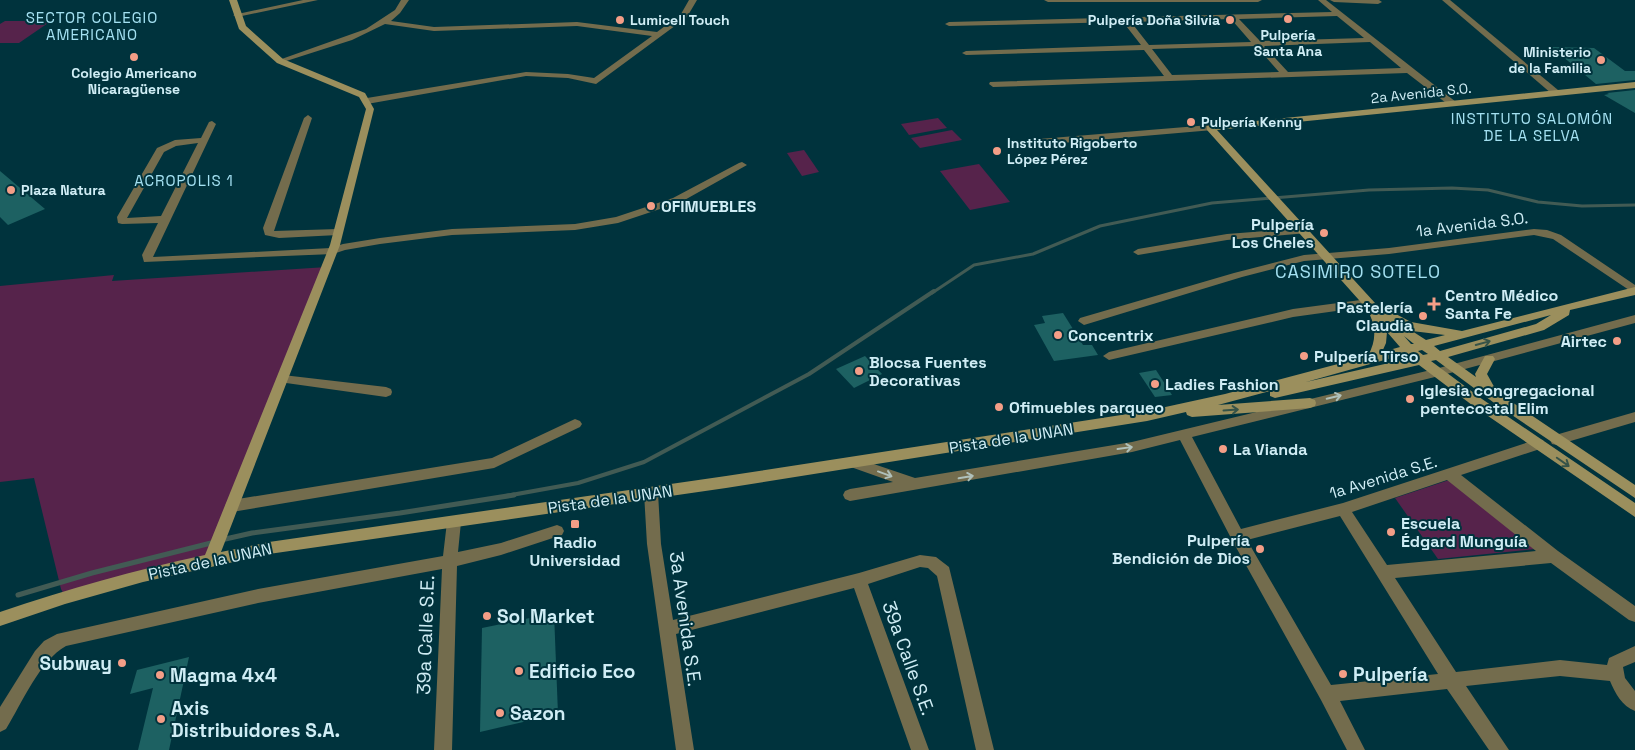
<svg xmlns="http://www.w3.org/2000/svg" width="1635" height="750" viewBox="0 0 1635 750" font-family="'Space Grotesk',sans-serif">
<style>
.green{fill:#56234b}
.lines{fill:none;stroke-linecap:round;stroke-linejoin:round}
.stream-far2{stroke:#425b54;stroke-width:3}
.stream-far1{stroke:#425b54;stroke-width:4}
.stream{stroke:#425b54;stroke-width:5}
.building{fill:#1d6162}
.street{fill:#736c4d;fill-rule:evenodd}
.secondary{fill:#9b8f5d;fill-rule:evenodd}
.oneway{stroke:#365348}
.oneway2{stroke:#afc0ba}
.poi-dot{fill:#f49e87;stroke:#00333d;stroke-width:2}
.labels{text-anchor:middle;stroke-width:4;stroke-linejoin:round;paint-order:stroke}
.far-poi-label{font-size:14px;font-weight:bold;fill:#cfedf5;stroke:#00333d;text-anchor:start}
.far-street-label{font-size:14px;fill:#cfedf5;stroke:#00333d}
.far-neighbourhood-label{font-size:15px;letter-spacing:1px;fill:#a4e1f2;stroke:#00333d}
.poi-label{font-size:16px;font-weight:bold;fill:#cfedf5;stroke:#00333d;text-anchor:start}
.street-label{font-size:16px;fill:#cfedf5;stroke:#00333d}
.neighbourhood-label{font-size:18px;letter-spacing:1px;fill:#a4e1f2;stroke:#00333d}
.near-poi-label{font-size:19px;font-weight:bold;fill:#cfedf5;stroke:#00333d;text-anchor:start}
.near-street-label{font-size:19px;fill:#cfedf5;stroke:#00333d}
</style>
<rect width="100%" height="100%" fill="#00333d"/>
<g class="green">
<path d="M5,21H51L19,43H0V24Z"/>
<path d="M938,118L947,128L909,135L901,124Z"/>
<path d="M952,130L962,140L920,148L911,138Z"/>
<path d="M804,150L819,172L802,176L787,153Z"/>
<path d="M979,164L1010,202L970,210L940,171Z"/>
<path d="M327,267L211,559L65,597L61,589L34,478L0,482V286L114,275L112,281Z"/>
<path d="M1449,480L1535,549L1438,559L1395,498Z"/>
</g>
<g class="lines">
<path class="stream-far2" d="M932,293L974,265L1033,254L1100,226L1212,203L1369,190L1452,188L1488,190L1538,202L1582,206L1635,205"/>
<path class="stream-far1" d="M506,496L578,483L644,462L809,374L934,291"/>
<g class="stream">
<path d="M221,540L252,533L400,513L514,495"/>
<path d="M18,595L92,573L215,542"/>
</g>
</g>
<g class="building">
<path d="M1551,47L1594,48L1625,71H1635V80L1596,84Z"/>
<path d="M1635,90V113L1604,95L1609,94L1607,93Z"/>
<path d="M0,171L45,209L8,225L0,217Z"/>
<path d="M1063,313L1083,345H1092L1098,355L1054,361L1034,325L1045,323L1042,316Z"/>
<path d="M865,356L882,374L854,388L836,369Z"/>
<path d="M1156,370L1172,395L1155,397L1139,373Z"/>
<path d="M554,613L558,714L480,732L482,628Z"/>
<path d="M189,657L169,750H138L153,688L130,694L137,670Z"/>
</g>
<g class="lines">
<g class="street">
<path d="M303,0H318L237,17L233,15Z"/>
<path d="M401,0H409L400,13L391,21L434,27L577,22L657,32L681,14L689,0H697L687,17L596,84L568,78L526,76L367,104L363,101L367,98L526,72L568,74L594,78L652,36L577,26L434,31L385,24L352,40L280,63L276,61L366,29L395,10Z"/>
<path d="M1044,0H1262L1258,2H1048Z"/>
<path d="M1318,0H1326L1456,102V106H1450L1407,73L993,87L989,84L990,82L1164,76L1144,50L966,55L962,53L966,51L1141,45L1123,22L949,26L945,24L949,22L1332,12ZM1337,16L1364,38L1260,41L1239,19ZM1231,19L1251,42L1149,45L1131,22ZM1370,42L1401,68L1288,72L1264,46ZM1256,46L1279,72L1172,75L1152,49Z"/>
<path d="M1330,0H1379L1382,2L1378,4L1334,2Z"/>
<path d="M1442,0H1450L1558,90V94H1552Z"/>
<path d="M308,115L312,118L274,231L338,229L343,232L338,235L279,238L265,235L263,228L304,118Z"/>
<path d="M212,121L216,124L153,257L331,248L343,244L380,238L452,229L575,224L616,217L673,198L739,163L742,162L747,165L681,202L618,223L575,230L452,235L380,244L345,250L333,254L144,262L142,255L158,223L122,224L118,223L117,217L157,148L175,140L201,138L209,122ZM198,143L161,216L127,218L164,152L176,146Z"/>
<path d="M1210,125L1213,126V130L1039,145L1034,142L1039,139Z"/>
<path d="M1304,228L1308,229L1309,231L1308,233L1227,240L1138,255L1133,252L1138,249L1227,234Z"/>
<path d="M1534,229L1547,230L1561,235L1635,285V294L1553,239L1534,235L1389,254L1304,261L1242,277L1084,325L1078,321L1080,318L1234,273L1304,255L1389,248Z"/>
<path d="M1368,299L1372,300L1374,303L1372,306L1293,317L1109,360L1103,356L1109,352L1293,309Z"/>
<path d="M1635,315V323L1439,376L1192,437L1241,529L1343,503L1538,439L1543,440L1545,444L1543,448L1461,475L1558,551L1635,606V622L1629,620L1551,563L1395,578L1456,672L1560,660L1607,665L1609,658L1635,646V662L1623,667L1625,678L1635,691V711C1622,706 1615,693 1610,681L1560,676L1466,686L1509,750H1489L1447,689L1340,701L1365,750H1347L1321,700L1232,540L1180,440L1132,452L850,501L845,499L843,495L845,491L850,489L893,482L848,466L846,462L848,458L853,457L915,478L1132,442L1439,368ZM1447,480L1536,551L1387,565L1352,512ZM1340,516L1438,674L1331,685L1247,540Z"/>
<path d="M283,375L386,387L391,389L392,392L391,395L386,397L279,382L277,379L279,376Z"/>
<path d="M1635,412V422L1557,445L1552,444L1550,440L1552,436Z"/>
<path d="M575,419L580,421L582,424L580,427L494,468L232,512L227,510L225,506L227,502L232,500L492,458Z"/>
<path d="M651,487L656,489L658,493L661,544L673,620L859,573L920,555L936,557L949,567L994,750H976L937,576L928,568L920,567L868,584L929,750H911L854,588L676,634L694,750H676L647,544L644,493L646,489Z"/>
<path d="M454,516L459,518L461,522L458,552L501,543L557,525L562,527L564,531L562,535L501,555L457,566L452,750H434L442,569L258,603L66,646C40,660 22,703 6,729L0,732V707L35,651L44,641L57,634L258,589L443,556L447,522L449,518Z"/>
</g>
<path class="secondary" d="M229,0H237L246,26L283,59L365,93L374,109L340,245L221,552L269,542L726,476L1147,411L1225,394L1368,356C1376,341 1376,330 1370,315L1373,312L1367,309L1207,130V126L1635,82V88L1217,130L1375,303L1411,322L1462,331L1635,287V295L1570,310L1569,315L1544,330L1448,357L1476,377L1475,374L1485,356H1493L1495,359L1487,374L1497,392L1635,485V498L1497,405L1436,360L1431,361L1482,399L1635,503V517L1472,405L1419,365L1275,398L1270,396V391L1218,405L1310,398L1315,400L1316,403L1315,406L1310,408L1192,417L1187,415L1186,412L1147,421L726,488L269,554L143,582L65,604L0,626V612C68,589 135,570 205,555L330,245L366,109L359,97L277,63L239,29ZM1551,315L1536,324L1440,351L1434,346ZM1412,331L1445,335L1426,340ZM1387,332L1400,347L1382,352L1386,343ZM1404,336L1414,344H1411ZM1422,350L1428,354L1423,355L1418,351ZM1406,354L1411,358L1306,382Z"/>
</g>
<defs><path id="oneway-shaft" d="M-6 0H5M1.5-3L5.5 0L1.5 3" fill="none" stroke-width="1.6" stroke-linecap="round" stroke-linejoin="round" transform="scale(1.25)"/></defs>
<g class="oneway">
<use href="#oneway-shaft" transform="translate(1483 343) rotate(-15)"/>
<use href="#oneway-shaft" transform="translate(1231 410) rotate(-4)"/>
<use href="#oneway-shaft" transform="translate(1563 462) rotate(35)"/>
</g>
<g class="oneway2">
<use href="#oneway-shaft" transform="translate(1334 397) rotate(-13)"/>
<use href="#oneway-shaft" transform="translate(1125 448) rotate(-8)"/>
<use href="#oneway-shaft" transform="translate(885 474) rotate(20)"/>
<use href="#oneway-shaft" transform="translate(966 477) rotate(-10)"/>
</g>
<g class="poi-dot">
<circle cx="1288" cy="19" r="5"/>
<circle cx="620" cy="20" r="5"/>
<circle cx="1230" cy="20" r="5"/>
<circle cx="134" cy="57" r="5"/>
<circle cx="1601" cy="60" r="5"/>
<circle cx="1191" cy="122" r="5"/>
<circle cx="997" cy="151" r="5"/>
<circle cx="11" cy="190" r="5"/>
<circle cx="651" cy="206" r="5"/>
<circle cx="1324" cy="233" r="5"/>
<path d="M1431.5 296.5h5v5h5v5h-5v5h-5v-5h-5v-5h5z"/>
<circle cx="1423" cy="316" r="5"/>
<circle cx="1058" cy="335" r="5"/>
<circle cx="1617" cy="341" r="5"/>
<circle cx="1304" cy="356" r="5"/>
<circle cx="859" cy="371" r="5"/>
<circle cx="1155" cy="384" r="5"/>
<circle cx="1410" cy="399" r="5"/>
<circle cx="999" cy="407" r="5"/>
<circle cx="1223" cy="449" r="5"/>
<rect x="570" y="519" width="10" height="10" rx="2.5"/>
<circle cx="1391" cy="532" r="5"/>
<circle cx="1260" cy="549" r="5"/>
<circle cx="487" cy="616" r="5"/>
<circle cx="122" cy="663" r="5"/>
<circle cx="519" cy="671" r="5"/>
<circle cx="1343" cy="674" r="5"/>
<circle cx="160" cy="675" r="5"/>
<circle cx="500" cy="713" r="5"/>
<circle cx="161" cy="719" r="5"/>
</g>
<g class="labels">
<g class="far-poi-label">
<text x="630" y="25">Lumicell Touch</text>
<text x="1220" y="25" text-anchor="end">Pulpería Doña Silvia</text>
<text x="1288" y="40" text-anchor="middle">Pulpería<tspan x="1288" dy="16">Santa Ana</tspan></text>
<text x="1591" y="57" text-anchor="end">Ministerio<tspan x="1591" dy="16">de la Familia</tspan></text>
<text x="134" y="78" text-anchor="middle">Colegio Americano<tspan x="134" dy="16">Nicaragüense</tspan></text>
<text x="1201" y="127">Pulpería Kenny</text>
<text x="1007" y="148">Instituto Rigoberto<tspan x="1007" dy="16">López Pérez</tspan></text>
<text x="21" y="195">Plaza Natura</text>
</g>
<g class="far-street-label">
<text transform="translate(1421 93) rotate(-6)" y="5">2a Avenida S.O.</text>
</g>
<g class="far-neighbourhood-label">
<text x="92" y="23">SECTOR COLEGIO<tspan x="92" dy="17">AMERICANO</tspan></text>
<text x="1532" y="124">INSTITUTO SALOMÓN<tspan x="1532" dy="17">DE LA SELVA</tspan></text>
<text x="184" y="186">ACROPOLIS 1</text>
</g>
<g class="poi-label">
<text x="661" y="212">OFIMUEBLES</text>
<text x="1314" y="230" text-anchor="end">Pulpería<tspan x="1314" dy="18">Los Cheles</tspan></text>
<text x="1445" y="301">Centro Médico<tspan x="1445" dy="18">Santa Fe</tspan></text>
<text x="1413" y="313" text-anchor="end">Pastelería<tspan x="1413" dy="18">Claudia</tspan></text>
<text x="1068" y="341">Concentrix</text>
<text x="1607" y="347" text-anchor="end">Airtec</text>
<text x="1314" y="362">Pulpería Tirso</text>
<text x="869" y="368">Blocsa Fuentes<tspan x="869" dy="18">Decorativas</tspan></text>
<text x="1165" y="390">Ladies Fashion</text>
<text x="1420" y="396">Iglesia congregacional<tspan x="1420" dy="18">pentecostal Elim</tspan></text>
<text x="1009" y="413">Ofimuebles parqueo</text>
<text x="1233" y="455">La Vianda</text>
<text x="1401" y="529">Escuela<tspan x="1401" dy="18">Édgard Munguía</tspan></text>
<text x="1250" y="546" text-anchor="end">Pulpería<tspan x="1250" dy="18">Bendición de Dios</tspan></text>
<text x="575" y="548" text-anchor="middle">Radio<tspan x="575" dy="18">Universidad</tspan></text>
</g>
<g class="street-label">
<text transform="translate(1472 224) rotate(-7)" y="6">1a Avenida S.O.</text>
<text transform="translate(1011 438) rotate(-9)" y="6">Pista de la UNAN</text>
<text transform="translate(1383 477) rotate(-17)" y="6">1a Avenida S.E.</text>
<text transform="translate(610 499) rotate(-8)" y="6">Pista de la UNAN</text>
<text transform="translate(210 561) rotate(-12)" y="6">Pista de la UNAN</text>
</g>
<g class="neighbourhood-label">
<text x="1358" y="278">CASIMIRO SOTELO</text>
</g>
<g class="near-poi-label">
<text x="497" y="623">Sol Market</text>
<text x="112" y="670" text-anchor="end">Subway</text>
<text x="529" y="678">Edificio Eco</text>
<text x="1353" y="681">Pulpería</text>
<text x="170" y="682">Magma 4x4</text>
<text x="171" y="715">Axis<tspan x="171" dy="22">Distribuidores S.A.</tspan></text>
<text x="510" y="720">Sazon</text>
</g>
<g class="near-street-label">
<text transform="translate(686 619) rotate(82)" y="7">3a Avenida S.E.</text>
<text transform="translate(425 635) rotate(-88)" y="7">39a Calle S.E.</text>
<text transform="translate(909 658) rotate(70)" y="7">39a Calle S.E.</text>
</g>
</g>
</svg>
